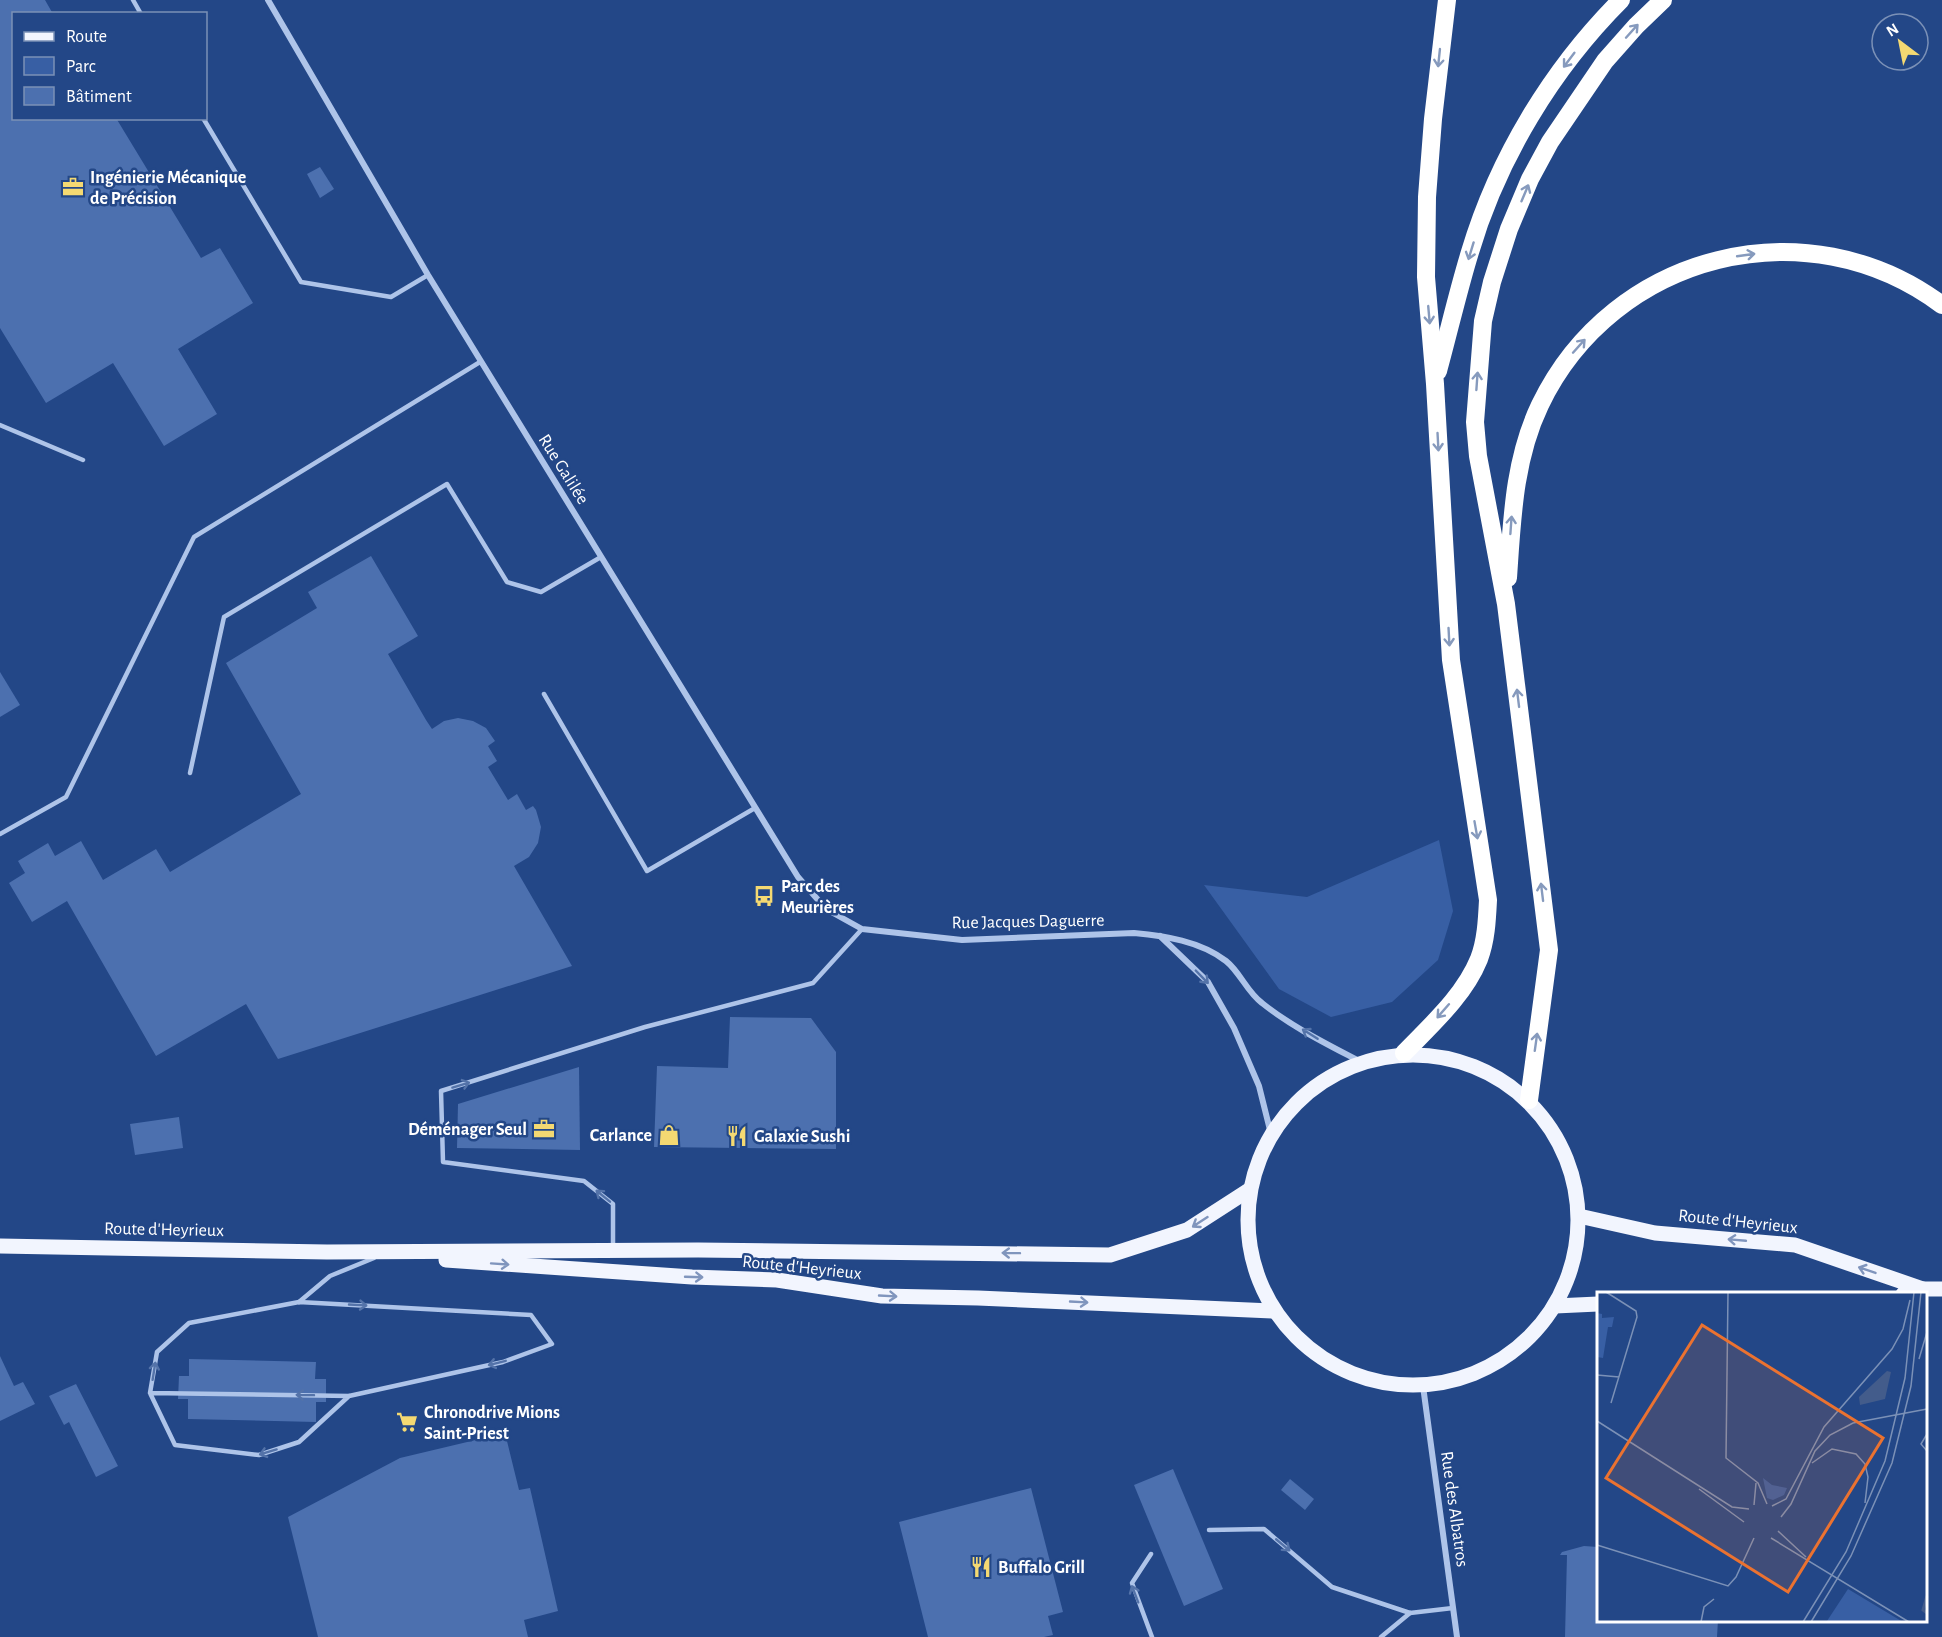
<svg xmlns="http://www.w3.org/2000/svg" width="1942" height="1637" viewBox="0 0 1942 1637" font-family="'Alegreya Sans',sans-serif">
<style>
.green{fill:#385fa4}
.building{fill:#4c70af}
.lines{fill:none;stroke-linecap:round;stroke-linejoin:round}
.lane{stroke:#aec4e9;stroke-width:4.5}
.street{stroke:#aec4e9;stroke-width:6}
.primary{stroke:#f2f5fe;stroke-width:15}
.highway{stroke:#fff;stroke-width:18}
.oneway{stroke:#869abd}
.oneway2{stroke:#5473a9}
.oneway3{stroke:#8095bd}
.labels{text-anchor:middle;stroke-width:5;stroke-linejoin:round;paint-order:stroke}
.poi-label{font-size:18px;font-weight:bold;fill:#fff;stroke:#234787;text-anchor:start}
.street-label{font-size:18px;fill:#fff;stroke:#234787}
.inset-river{fill:none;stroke:#435c8b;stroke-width:3}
.inset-road{fill:none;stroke:#7b91b7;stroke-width:1.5}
.view{fill:#eb7230;fill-opacity:0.15;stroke:#eb7230;stroke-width:3}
.inset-edge{fill:none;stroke:#fff;stroke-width:3}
</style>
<rect width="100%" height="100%" fill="#234787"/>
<path class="green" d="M1439,840L1453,911L1438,960L1392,1002L1331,1017L1279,989L1204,885L1307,897Z"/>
<g class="building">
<path d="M0,0H45L53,14H14V118H116L201,258L220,248L253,303L178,349L217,414L164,446L113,363L46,403L0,328Z"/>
<path d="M320,167L334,189L320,198L307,174Z"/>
<path d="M371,556L418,636L388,654L426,720L432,729L444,721L458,718L473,721L486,728L495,741L488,746L497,761L488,767L508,800L517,794L526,810L533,806L536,810L541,827L538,843L529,857L514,866L572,966L278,1059L246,1004L156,1056L67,901L32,922L9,883L25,873L18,861L48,843L55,856L81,841L103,880L156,849L170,872L301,794L226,663L317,608L308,592Z"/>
<path d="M0,672L20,705L0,717Z"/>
<path d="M730,1017L811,1018L836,1052V1149L654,1147L657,1066L728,1068Z"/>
<path d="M579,1067L580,1150L457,1148L458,1104Z"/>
<path d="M179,1117L183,1148L135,1155L130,1124Z"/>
<path d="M0,1356L14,1386L23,1382L35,1404L0,1421Z"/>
<path d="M189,1359L316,1362L315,1379H326V1402H316V1422L188,1419V1399H178L179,1376H189Z"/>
<path d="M76,1384L118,1466L96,1477L69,1422L64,1425L49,1396Z"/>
<path d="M505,1433L519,1490L530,1488L558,1611L524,1620L528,1637H318L288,1517L400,1458Z"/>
<path d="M1173,1469L1223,1589L1184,1606L1134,1485Z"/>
<path d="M1290,1479L1314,1499L1305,1510L1281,1490Z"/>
<path d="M1031,1488L1063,1612L1048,1616L1053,1635L1044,1637H928L899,1522Z"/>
<path d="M1584,1546L1598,1547V1620H1718L1717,1637H1565L1567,1555H1560L1562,1552Z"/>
</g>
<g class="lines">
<g class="lane">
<path d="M133,0L141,14"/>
<path d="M203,118L301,282L391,297L428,275"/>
<path d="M0,425L83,460"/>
<path d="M544,694L647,871L755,808"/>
<path d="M190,773L224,617L447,484L507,582L541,592L601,557"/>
<path d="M0,834L66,797L194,537L480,362"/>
<path d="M613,1248V1204L584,1181L443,1162L441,1091L645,1027L813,983L862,929"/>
<path d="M299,1302L330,1276L374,1258"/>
<path d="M150,1393L349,1396L503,1362L552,1344L531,1315L299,1302L189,1323L157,1352L150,1393L175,1445L259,1455L299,1442L349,1396"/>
<path d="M1209,1530L1264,1529L1332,1587L1410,1613L1453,1608"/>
<path d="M1151,1554L1132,1583L1152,1637"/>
<path d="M1381,1637L1410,1613"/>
</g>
<g class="street">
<path d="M268,0L428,275L798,877L826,909L862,929L962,940L1134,933C1165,936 1200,941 1226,961C1240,972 1247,992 1262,1003C1292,1027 1327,1044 1361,1062"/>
<path d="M1160,936L1208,982L1234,1028L1259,1086L1271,1134"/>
<path d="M1423,1386L1457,1637"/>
</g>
<g class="primary">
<circle cx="1413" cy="1220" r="165"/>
<path d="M1579,1216L1655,1233L1795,1245L1923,1289"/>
<path d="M0,1246L327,1252L698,1250L1110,1255L1187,1230L1249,1190"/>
<path d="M446,1260L692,1277L777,1280L882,1296L978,1298L1273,1311"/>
<path d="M1903,1294L1923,1289H1942"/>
<path d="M1555,1306L1598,1304"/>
</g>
<g class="highway">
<path d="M1438,371C1449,331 1458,291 1470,252C1498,158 1552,69 1621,0"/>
<path d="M1508,578C1512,519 1514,459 1540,405C1613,253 1807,204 1942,305"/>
<path d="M1404,1053C1431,1025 1464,996 1479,959C1486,941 1487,920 1488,900L1451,660L1435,384L1426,277L1427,197L1433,119L1447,0"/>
<path d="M1529,1100L1549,950L1506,604L1478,456L1475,422L1483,321L1492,282L1509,229L1530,179L1550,142L1605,61L1636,26L1663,0"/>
</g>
</g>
<defs><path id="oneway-shaft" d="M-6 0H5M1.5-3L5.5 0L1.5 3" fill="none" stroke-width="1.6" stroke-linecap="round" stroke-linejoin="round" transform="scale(1.5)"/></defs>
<g class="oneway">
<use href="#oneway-shaft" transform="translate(1632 31) rotate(-48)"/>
<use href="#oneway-shaft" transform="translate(1439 58) rotate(96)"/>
<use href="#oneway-shaft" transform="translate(1569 60) rotate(127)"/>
<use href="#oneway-shaft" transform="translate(1525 193) rotate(-67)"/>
<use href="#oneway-shaft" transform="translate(1471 251) rotate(107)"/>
<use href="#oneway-shaft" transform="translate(1746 255) rotate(-8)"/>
<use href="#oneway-shaft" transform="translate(1429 315) rotate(85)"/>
<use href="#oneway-shaft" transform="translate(1579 346) rotate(-48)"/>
<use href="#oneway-shaft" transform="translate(1477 381) rotate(-86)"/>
<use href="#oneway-shaft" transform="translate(1438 442) rotate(87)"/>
<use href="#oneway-shaft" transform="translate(1511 525) rotate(-86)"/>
<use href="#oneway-shaft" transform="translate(1449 637) rotate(87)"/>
<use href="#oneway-shaft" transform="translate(1518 698) rotate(-97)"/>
<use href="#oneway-shaft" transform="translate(1476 830) rotate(80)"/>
<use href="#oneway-shaft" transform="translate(1542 892) rotate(-97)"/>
<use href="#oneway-shaft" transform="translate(1443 1011) rotate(131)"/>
<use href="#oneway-shaft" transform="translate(1536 1042) rotate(-82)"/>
</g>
<g class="oneway2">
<use href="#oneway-shaft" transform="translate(1202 977) rotate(46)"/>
<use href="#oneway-shaft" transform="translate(1310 1034) rotate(-148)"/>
<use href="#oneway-shaft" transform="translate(461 1085) rotate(-17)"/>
<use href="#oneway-shaft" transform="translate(603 1196) rotate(-141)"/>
<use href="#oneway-shaft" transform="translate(358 1305) rotate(3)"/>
<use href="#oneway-shaft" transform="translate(497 1363) rotate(166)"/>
<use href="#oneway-shaft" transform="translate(154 1371) rotate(-81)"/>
<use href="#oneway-shaft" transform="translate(305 1395) rotate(-179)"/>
<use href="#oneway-shaft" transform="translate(268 1452) rotate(163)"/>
<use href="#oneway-shaft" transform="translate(1283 1545) rotate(40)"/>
<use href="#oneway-shaft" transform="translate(1135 1594) rotate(-111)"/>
</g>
<g class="oneway3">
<use href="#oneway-shaft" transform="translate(1200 1222) rotate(147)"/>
<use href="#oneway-shaft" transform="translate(1737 1240) rotate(-175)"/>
<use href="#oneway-shaft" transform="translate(1011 1253) rotate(-179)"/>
<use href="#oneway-shaft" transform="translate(500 1264) rotate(4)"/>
<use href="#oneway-shaft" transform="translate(1867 1270) rotate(-161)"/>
<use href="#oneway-shaft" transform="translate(694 1277) rotate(2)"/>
<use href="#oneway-shaft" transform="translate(888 1296) rotate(3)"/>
<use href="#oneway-shaft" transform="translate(1079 1302) rotate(3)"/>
</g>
<defs>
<symbol id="office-bare" viewBox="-9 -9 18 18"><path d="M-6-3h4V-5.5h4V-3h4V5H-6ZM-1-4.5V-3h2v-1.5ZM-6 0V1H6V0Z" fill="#f4d972" stroke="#234787" stroke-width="2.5" paint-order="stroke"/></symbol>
<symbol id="bus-bare" viewBox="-9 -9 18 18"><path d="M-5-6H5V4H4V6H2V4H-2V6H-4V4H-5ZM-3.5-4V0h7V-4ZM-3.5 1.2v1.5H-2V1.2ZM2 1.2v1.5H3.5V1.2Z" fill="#f4d972" stroke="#234787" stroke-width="2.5" paint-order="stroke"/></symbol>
<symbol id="shop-bare" viewBox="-9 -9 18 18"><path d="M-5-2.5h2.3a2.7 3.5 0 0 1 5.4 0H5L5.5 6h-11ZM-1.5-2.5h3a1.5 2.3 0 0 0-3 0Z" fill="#f4d972" stroke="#234787" stroke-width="2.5" paint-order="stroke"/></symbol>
<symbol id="restaurant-bare" viewBox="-9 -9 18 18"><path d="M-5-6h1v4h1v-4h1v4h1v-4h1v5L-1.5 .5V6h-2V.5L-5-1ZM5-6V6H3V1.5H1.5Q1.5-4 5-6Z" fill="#f4d972" stroke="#234787" stroke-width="2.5" paint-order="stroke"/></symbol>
<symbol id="supermarket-bare" viewBox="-9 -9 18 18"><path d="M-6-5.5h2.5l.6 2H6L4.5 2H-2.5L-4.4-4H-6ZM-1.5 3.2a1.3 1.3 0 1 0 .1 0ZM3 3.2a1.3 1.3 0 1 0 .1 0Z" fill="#f4d972" stroke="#234787" stroke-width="2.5" paint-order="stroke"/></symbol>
</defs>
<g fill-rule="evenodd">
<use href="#office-bare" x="58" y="172" width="30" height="30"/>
<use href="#bus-bare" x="749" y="881" width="30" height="30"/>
<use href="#office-bare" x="529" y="1114" width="30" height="30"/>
<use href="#shop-bare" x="654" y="1120" width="30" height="30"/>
<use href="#restaurant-bare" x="722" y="1121" width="30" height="30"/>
<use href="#supermarket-bare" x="392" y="1407" width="30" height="30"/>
<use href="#restaurant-bare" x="966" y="1552" width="30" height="30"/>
</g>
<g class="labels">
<g class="poi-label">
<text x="90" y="183">Ingénierie Mécanique<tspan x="90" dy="21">de Précision</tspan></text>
<text x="781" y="892">Parc des<tspan x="781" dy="21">Meurières</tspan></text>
<text x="527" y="1135" text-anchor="end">Déménager Seul</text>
<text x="652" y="1141" text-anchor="end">Carlance</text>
<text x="754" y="1142">Galaxie Sushi</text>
<text x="424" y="1418">Chronodrive Mions<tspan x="424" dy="21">Saint-Priest</tspan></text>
<text x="998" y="1573">Buffalo Grill</text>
</g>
<g class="street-label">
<text transform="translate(564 469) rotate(58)" y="6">Rue Galilée</text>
<text transform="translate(1028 921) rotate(-1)" y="6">Rue Jacques Daguerre</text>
<text transform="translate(1738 1221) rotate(6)" y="6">Route d'Heyrieux</text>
<text transform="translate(164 1229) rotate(1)" y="6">Route d'Heyrieux</text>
<text transform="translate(802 1267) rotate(6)" y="6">Route d'Heyrieux</text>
<text transform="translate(1455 1509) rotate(82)" y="6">Rue des Albatros</text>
</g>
</g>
<g transform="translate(1597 1292)">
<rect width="330" height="330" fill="#234787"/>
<path d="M0,21L5,22V26L17,25L15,35H11L6,66L0,65ZM166,186L175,193L190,196L187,203L176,208L170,206ZM251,297L306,330L230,329Z" fill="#385fa4"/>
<path d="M294,80L288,107L263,113L262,105L290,79Z" fill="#435c8b"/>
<path class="inset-river" d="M330,304L326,318L330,321"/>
<path class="inset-road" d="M9,0L39,19L40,25L14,111M131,0L129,166L161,191L170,212M322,67L330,40M0,83L22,85M0,129L135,215L152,217M330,142L324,152L330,159M215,171L235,157L259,162L268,172L271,185L268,211M102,197L147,230M157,213L159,191M175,214L189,207L227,135L295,57L306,37L313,8M184,225L194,212L218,159L233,143L256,131L330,117M181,239L209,265M174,246L312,330M0,253L131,294L139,285L157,246M104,330L107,315L117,307M206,330L249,260L288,169L308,86L317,0M214,330L254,264L295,171L314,94L324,0"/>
<path class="view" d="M105,33L286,146L191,300L9,186Z"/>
<rect width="330" height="330" class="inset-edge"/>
</g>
<rect x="12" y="12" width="195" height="108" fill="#234787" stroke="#7b91b7" stroke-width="1.5"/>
<rect x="24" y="32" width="30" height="9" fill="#f2f5fe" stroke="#7b91b7" stroke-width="1.5"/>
<text x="66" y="42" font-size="18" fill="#ffffff">Route</text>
<rect x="24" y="57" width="30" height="18" fill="#385fa4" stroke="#7b91b7" stroke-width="1.5"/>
<text x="66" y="72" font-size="18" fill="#ffffff">Parc</text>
<rect x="24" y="87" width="30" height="18" fill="#4c70af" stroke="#7b91b7" stroke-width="1.5"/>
<text x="66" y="102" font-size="18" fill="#ffffff">Bâtiment</text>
<g transform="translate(1900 42) rotate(328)"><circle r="28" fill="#234787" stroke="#7b91b7" stroke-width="1.5"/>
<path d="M0-4.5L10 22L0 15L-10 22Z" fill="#f4d972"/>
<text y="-9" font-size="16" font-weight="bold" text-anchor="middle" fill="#ffffff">N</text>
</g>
</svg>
